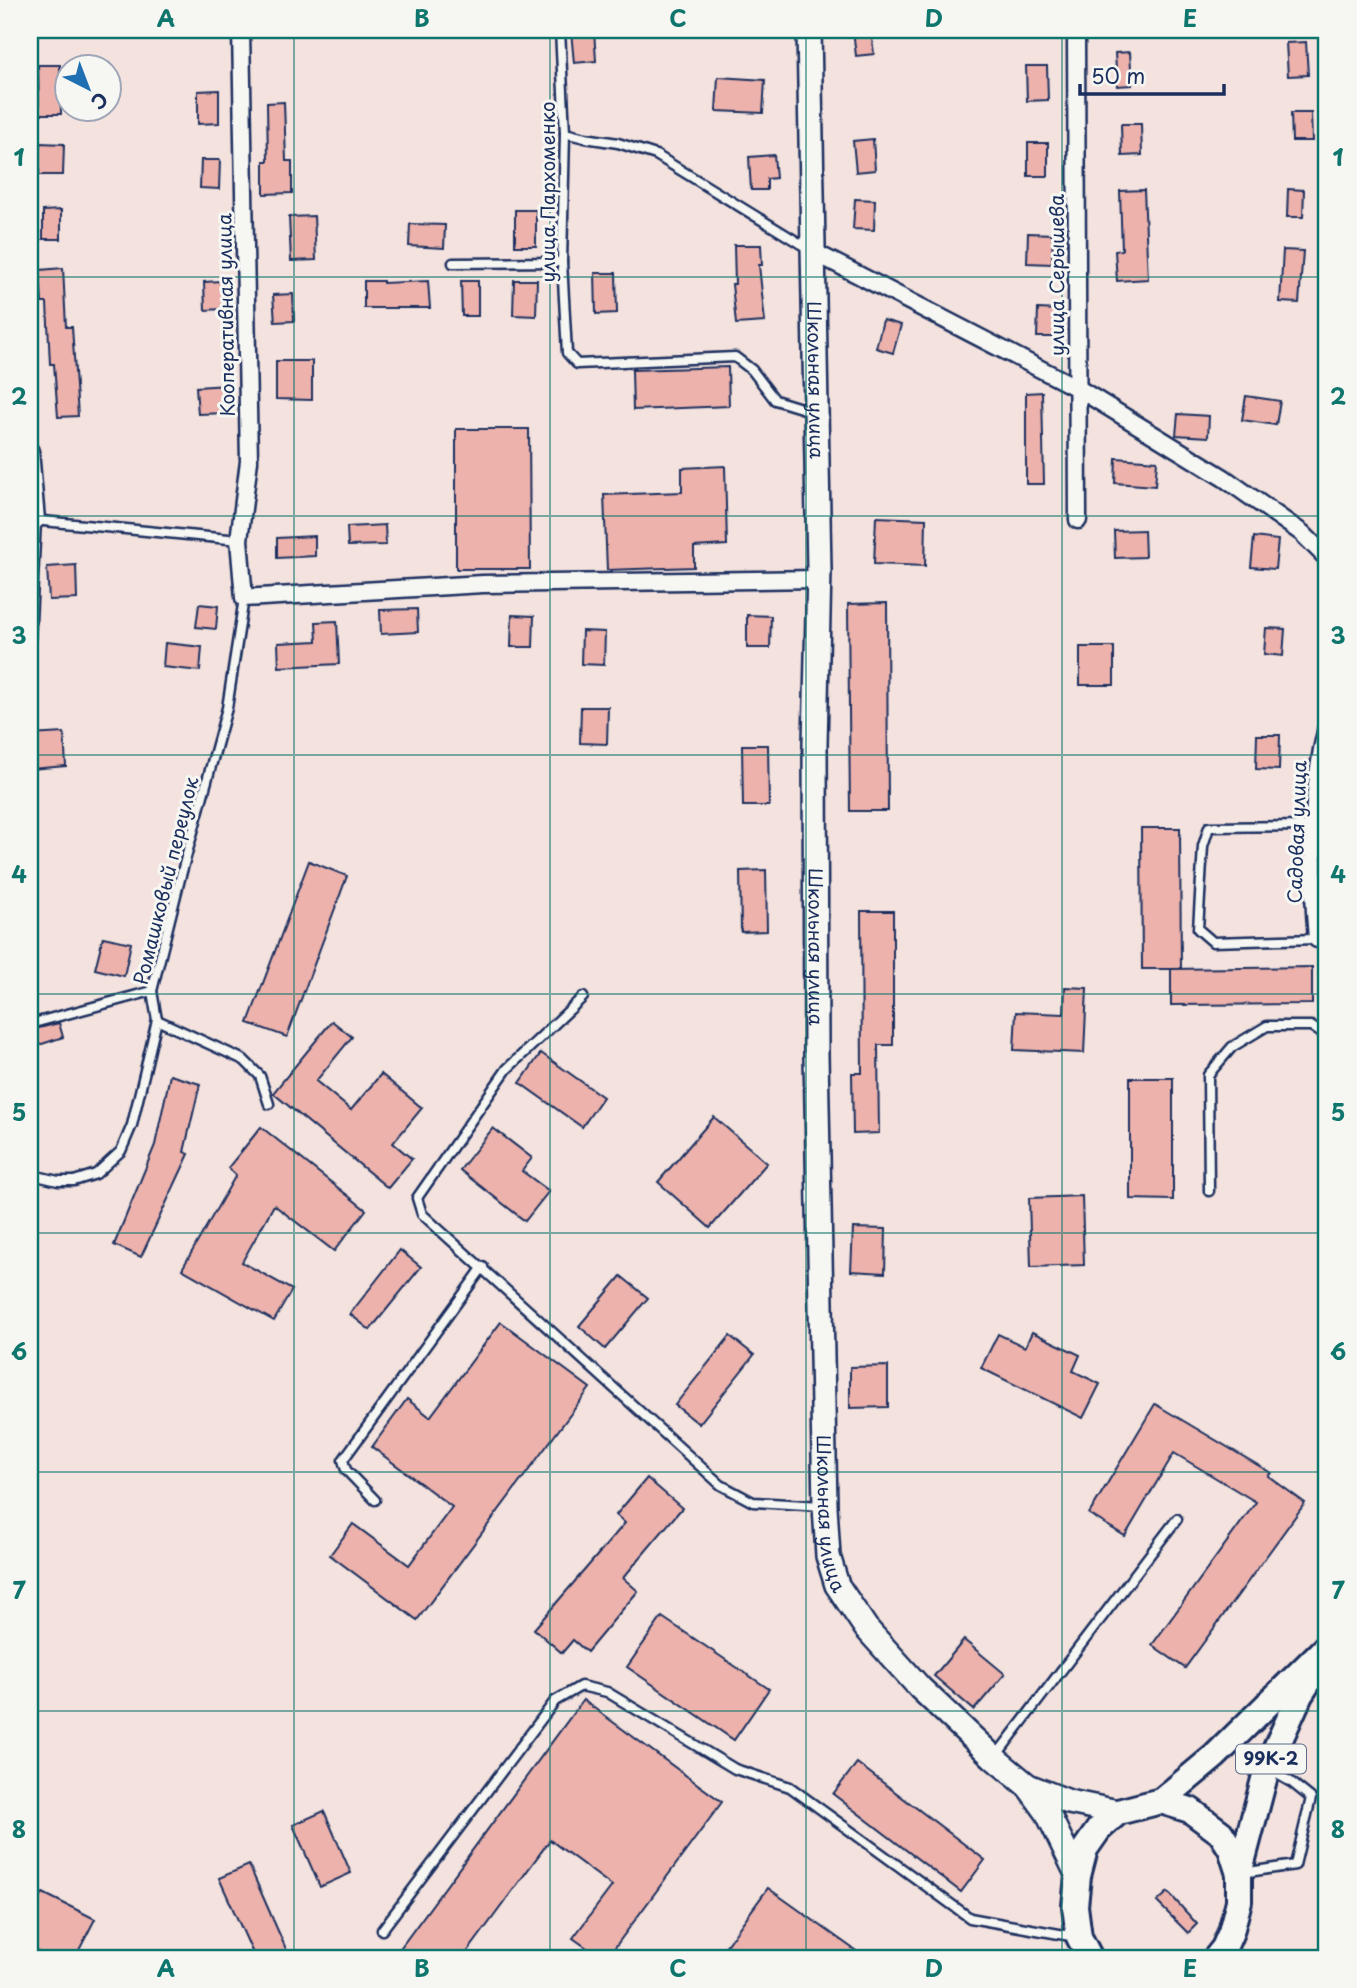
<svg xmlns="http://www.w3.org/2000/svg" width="1357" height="1988" viewBox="0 0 1357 1988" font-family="'Playpen Sans',sans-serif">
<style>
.building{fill:#edb2ab;stroke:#1b2f5e;stroke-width:2}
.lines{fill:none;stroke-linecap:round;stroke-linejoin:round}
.service-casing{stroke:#1b2f5e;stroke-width:13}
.minor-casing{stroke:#1b2f5e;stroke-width:21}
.secondary-casing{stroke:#1b2f5e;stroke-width:28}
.primary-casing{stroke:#1b2f5e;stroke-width:30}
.service{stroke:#f6f6f2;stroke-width:8}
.minor{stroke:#f6f6f2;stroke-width:16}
.secondary{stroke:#f6f6f2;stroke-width:23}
.primary{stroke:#f6f6f2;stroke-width:24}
.grid{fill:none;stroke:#0f766e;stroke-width:2;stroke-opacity:0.55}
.labels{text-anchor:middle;stroke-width:6;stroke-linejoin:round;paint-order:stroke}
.shield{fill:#f6f6f2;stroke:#5d6b8a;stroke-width:2}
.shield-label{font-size:18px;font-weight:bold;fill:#1b2f5e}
.street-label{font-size:19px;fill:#1b2f5e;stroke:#f6f6f2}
.neatline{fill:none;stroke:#0f766e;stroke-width:2.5}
.grid-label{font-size:23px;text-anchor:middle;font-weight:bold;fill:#0f766e}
</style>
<rect width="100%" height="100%" fill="#f3e2dd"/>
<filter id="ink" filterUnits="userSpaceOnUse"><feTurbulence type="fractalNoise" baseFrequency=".0143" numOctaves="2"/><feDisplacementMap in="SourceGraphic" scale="14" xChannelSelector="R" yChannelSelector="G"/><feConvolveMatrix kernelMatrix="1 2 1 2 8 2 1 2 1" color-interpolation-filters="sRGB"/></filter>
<g filter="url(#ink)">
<g class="building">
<path d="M594,30L596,61L574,63L571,31Z"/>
<path d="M853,30H871L874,54L856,56Z"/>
<path d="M1306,42L1308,75L1288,76L1286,43Z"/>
<path d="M1130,52L1132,85L1117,86L1115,53Z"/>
<path d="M38,65H60L61,114H39Z"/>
<path d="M1026,66H1047L1048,100L1027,101Z"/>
<path d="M718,77L765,80L763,113L716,111Z"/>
<path d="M219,90V123L198,124V91Z"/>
<path d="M284,102L286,161H292V193L264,194V161H268L267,103Z"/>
<path d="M1291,113H1311L1312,141H1292Z"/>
<path d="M1121,124H1141L1142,155L1122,156Z"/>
<path d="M873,139L875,170L856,172L853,141Z"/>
<path d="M40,143L64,144L63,175H39Z"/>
<rect x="1028" y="143" width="20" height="33"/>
<path d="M774,155L776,178L767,179V190H751L749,157Z"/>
<path d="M201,160H220L219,189L200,188Z"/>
<path d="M1288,189L1304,190L1303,217H1287Z"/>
<path d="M1144,190L1148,279L1117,281L1115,251L1122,250L1120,191Z"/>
<path d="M855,199L875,200L874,230L853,229Z"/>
<path d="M61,210V239H43V211Z"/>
<rect x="515" y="210" width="21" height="36"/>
<path d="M314,216L316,260L291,261L289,217Z"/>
<path d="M410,224L445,225L444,248L409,246Z"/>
<path d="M1028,233L1053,234L1052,264L1027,263Z"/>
<path d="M734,245H761L762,265H759L765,322L736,324L732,284H735Z"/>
<path d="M1283,250L1303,251L1299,303L1280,302Z"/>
<path d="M63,268L66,327H72L78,416L58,417L54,364H50L47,303H42L40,270Z"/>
<path d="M595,273H616L617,313L596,314Z"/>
<path d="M514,280H537L536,316L513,315Z"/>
<path d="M222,281L223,309L205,310L204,282Z"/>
<path d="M364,281H383V283L428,281L430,308H364Z"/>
<path d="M461,281H478V316H462Z"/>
<path d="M293,294L294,321L275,322L273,295Z"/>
<path d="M1038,309L1059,310L1058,337H1037Z"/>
<path d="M883,320L901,325L893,353L876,348Z"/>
<path d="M276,361H312V400L276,399Z"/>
<path d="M728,367L729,406L633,410L632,370Z"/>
<path d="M228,385L229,413L198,414L196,387Z"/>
<path d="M1042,392L1044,484H1026V393Z"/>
<path d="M1246,396L1280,401L1276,425L1242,420Z"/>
<path d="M1178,414L1209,416L1208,437L1176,435Z"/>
<path d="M456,429H529L530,569H456Z"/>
<path d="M1116,458L1157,461L1155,486L1115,483Z"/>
<path d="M725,466L727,545L694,547V567L607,570L604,495L682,492V468Z"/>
<path d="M876,517L926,519L925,566L874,564Z"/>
<path d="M385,525L386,545L348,546L347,527Z"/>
<path d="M1144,530L1145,557L1115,558L1114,531Z"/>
<path d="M315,536V556L277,558V538Z"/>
<path d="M1254,537L1278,540L1275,569L1251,567Z"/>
<path d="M76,565L77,599L49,600L47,567Z"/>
<path d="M887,603L888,811H850L848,604Z"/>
<path d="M199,604L218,606L216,629L196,627Z"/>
<path d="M417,609L418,632L381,634L380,610Z"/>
<path d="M512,615L534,616L533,647H511Z"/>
<path d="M747,615L771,616L770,648H747Z"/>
<path d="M337,621L339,664L279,667L278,643L317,641L316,622Z"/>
<path d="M1266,628L1285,629L1283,656L1264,654Z"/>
<path d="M582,631L605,632L604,665L581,664Z"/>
<path d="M165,643L202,647L200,671L163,667Z"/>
<rect x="1080" y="647" width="34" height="38"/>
<path d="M581,707H608L607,744L580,743Z"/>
<path d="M64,733L66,766L31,769L30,735Z"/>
<path d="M1257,735H1280L1279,770L1256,769Z"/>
<path d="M742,745H768L769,806H743Z"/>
<path d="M1141,828H1180L1181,969H1142Z"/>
<path d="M309,861L347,876L287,1037L248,1023Z"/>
<path d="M766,870L767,931L741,932L740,871Z"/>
<path d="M861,911H893V1045H878L879,1133L853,1134L852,1073H862Z"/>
<path d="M103,937L131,943L124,976L95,969Z"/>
<path d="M1312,967V1004L1171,1005V969Z"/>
<path d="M1065,987L1087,988L1084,1053L1014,1050L1016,1012L1064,1014Z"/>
<path d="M332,1021L352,1037L316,1081L351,1110L381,1074L422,1108L393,1143L412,1159L388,1188L273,1093Z"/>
<path d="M59,1023L63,1037L36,1046L31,1030Z"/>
<path d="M541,1053L603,1097L582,1127L520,1083Z"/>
<path d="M170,1075L200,1084L184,1152L189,1154L141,1257L114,1245L155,1145Z"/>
<path d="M1130,1078H1173V1200L1130,1199Z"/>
<path d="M714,1117L767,1163L710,1228L658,1182Z"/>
<path d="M261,1127L366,1210L334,1251L274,1205L242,1262L292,1290L274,1321L182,1269L236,1175L228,1168Z"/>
<path d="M493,1128L532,1158L522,1171L549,1191L525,1221L460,1170Z"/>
<path d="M1082,1196L1084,1265L1031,1267L1029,1198Z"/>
<path d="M853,1228L886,1229L885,1273L851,1271Z"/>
<path d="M400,1250L421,1267L370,1330L350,1314Z"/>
<path d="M621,1276L648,1298L605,1349L579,1326Z"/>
<path d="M501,1322L590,1388L417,1620L330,1555L353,1524L409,1565L452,1507L372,1447L407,1399L430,1417Z"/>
<path d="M1032,1332L1080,1355L1073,1371L1100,1384L1083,1418L981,1368L998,1334L1025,1347Z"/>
<path d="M730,1336L754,1355L699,1424L675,1405Z"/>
<path d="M888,1366V1407L850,1408V1367Z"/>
<path d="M1155,1404L1271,1473L1268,1476L1305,1503L1185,1668L1152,1645L1256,1502L1174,1453L1125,1536L1089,1514Z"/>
<path d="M647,1478L682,1508L623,1578L638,1591L587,1652L573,1640L562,1653L534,1629L625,1523L616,1515Z"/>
<path d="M662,1617L769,1689L734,1740L627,1667Z"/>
<path d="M964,1640L1005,1674L974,1710L934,1676Z"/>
<path d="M583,1700L722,1802L607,1958H601L573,1938L612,1886L550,1840L463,1958H393Z"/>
<path d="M857,1763L985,1860L961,1892L833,1794Z"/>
<path d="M324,1811L351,1873L320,1887L293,1825Z"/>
<path d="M249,1865L290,1958H255L219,1878Z"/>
<path d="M768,1888L866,1958H717Z"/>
<path d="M1168,1892L1197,1924L1188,1933L1157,1902Z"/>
<path d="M43,1893L95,1919L75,1958H50L30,1948V1918Z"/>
</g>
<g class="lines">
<defs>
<g id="service">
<path d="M560,30L565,133L562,262L567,353L577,364L735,357L752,370L775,400L814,412"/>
<path d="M565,133L585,138L618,143L656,155L809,249"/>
<path d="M453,263L562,262"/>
<path d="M33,520L239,540"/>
<path d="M30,642L36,520"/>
<path d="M1314,826L1209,827L1203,846L1198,929L1213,942L1317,939L1327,953"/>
<path d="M583,997L507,1069L417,1198L422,1214L721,1485L753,1502L822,1506"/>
<path d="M157,1020L244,1060L260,1076L269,1104"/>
<path d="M30,1024L152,991"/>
<path d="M30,1171L37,1176L58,1181H74L96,1174L121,1151L132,1125L157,1020L152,991L180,879L227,708L244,598"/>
<path d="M1209,1191L1208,1075L1232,1047L1267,1026H1311L1327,1037"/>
<path d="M375,1500L346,1470L343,1460L483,1267"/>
<path d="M996,1756L1177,1519"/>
<path d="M1242,1873L1295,1865L1311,1798L1291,1782L1270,1770"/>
<path d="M382,1930L555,1701L581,1686L607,1692L735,1769L790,1787L970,1918L1076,1937"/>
</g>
<g id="minor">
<path d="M241,30L249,461L239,540L244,598L483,584L818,579"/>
<path d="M1076,30L1078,520"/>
<path d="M814,252L1079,389L1224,478L1302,533L1327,558"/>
<path d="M30,451L36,520"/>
<path d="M1317,939C1311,869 1310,795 1327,727"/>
</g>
<g id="secondary">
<path id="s1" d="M809,30L819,570L815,744L816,1055L825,1506L828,1556L837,1585L866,1628L920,1688L994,1758L1028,1786L1047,1812L1078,1876"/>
<path d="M1028,1786L1069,1802L1118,1812"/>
</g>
<g id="primary">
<path d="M1161,1801L1190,1810L1221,1833L1231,1849L1239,1874"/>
<path d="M1090,1958L1079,1937L1075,1906L1078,1876L1085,1849L1099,1829L1118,1812L1161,1801L1215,1756L1327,1646"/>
<path d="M1216,1958L1224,1948L1231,1932L1239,1901V1874L1267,1768L1300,1695L1315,1672"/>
</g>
</defs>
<use href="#service" class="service-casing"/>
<use href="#minor" class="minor-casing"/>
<use href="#secondary" class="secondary-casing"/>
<use href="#primary" class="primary-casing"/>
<use href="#service" class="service"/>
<use href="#minor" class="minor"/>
<use href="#secondary" class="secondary"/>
<use href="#primary" class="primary"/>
</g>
</g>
<path class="grid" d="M294,30V1958M550,30V1958M806,30V1958M1062,30V1958M30,277H1327M30,516H1327M30,755H1327M30,994H1327M30,1233H1327M30,1472H1327M30,1711H1327"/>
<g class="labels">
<rect class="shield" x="1236" y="1744.5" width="70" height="29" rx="5"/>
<g class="shield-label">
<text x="1271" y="1765">99К-2</text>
</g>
<g class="street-label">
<text transform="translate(548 192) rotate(-90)" y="7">улица Пархоменко</text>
<text transform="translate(1057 275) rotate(-90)" y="7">улица Серышева</text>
<text transform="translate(226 315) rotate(-91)" y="7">Кооперативная улица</text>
<text dy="7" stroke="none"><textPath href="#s1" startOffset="350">Школьная улица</textPath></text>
<text transform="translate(1297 832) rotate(-88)" y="7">Садовая улица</text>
<text transform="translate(166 881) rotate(-76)" y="7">Ромашковый переулок</text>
<text dy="7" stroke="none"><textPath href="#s1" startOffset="917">Школьная улица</textPath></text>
<text dy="7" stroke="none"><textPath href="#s1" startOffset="1484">Школьная улица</textPath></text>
</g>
</g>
<rect width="1357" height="1988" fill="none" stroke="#f6f6f2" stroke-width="77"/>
<g transform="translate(88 88) rotate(138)"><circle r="33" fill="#f6f6f2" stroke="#9ea6b7" stroke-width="2"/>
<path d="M0-5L12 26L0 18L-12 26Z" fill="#1f6fb2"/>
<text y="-10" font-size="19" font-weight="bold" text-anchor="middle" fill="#1b2f5e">С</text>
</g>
<path d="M1080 84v10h144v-10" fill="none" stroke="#1b2f5e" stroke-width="3.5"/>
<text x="1091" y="84" font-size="21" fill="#1b2f5e" stroke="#f6f6f2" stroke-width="5" paint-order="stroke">50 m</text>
<rect x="38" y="38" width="1280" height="1912" class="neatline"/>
<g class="grid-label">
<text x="166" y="27">A</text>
<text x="422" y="27">B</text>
<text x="678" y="27">C</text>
<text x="934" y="27">D</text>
<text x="1190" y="27">E</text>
<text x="19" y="166">1</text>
<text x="1338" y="166">1</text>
<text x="19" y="405">2</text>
<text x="1338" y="405">2</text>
<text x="19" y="644">3</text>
<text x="1338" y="644">3</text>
<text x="19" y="883">4</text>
<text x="1338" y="883">4</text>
<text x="19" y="1121">5</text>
<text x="1338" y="1121">5</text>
<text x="19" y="1360">6</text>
<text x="1338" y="1360">6</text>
<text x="19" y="1599">7</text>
<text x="1338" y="1599">7</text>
<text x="19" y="1838">8</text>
<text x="1338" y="1838">8</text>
<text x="166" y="1977">A</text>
<text x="422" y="1977">B</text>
<text x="678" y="1977">C</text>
<text x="934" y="1977">D</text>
<text x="1190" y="1977">E</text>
</g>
</svg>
